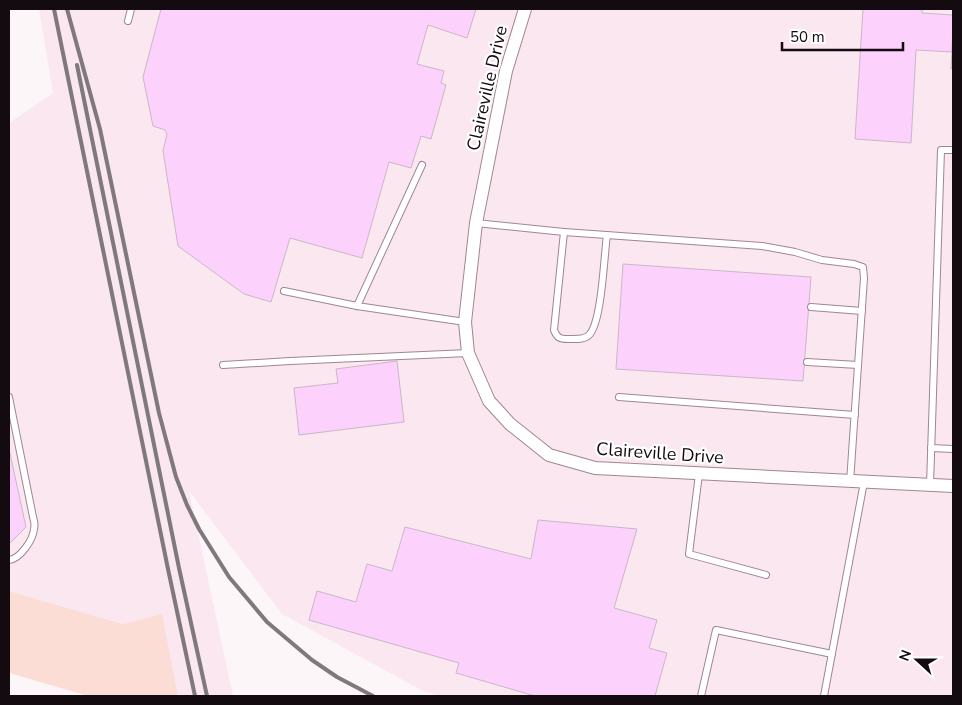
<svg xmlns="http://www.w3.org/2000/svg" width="962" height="705" viewBox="0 0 962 705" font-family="'Nunito Sans',sans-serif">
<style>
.built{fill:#fbe7f0}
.green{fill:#fcddd5}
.building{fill:#fcd2fc;stroke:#c9b7c9}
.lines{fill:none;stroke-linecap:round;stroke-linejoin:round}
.service-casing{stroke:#9e8792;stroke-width:8}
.minor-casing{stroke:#9e8792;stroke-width:14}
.service{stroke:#fff;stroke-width:6}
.minor{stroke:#fff;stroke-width:12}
.rail{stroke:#7f787c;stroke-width:4}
.labels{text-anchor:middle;stroke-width:4.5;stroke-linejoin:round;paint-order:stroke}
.street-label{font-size:18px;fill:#130b0f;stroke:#fff}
</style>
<rect width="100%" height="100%" fill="#fcf6f9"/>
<path class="built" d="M39,9H953V696H440L423,691L282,614L189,491L233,696H178L161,615L123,624L9,591V123L53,93Z"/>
<path class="green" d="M9,591L123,624L162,614L178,696H88L9,673Z"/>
<g class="building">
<path d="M161,9H476L467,38L428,25L417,64L444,71L441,83L446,85L431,139L421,136L411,168L389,162L362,258L290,238L271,302L244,294L178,246L163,151L167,134L165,130L153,126L143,77Z"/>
<path d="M863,9H922V13L953,15L952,52L916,50L911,143L855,139Z"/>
<path d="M953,34V69H951Z"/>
<path d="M623,264L811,277L803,381L616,369Z"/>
<path d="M397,361L404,422L299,435L294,388L338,383L336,369Z"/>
<path d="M9,449L26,527L9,544Z"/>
<path d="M538,520L637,529L614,608L657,620L649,648L667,653L655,696H535L456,673L459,663L309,620L317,591L356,602L367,564L392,571L405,527L531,559Z"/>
</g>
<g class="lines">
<defs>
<g id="service">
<path d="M128,21L131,9"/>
<path d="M476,223L564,232L762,246L795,252L822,260L854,264L863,267L864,278L850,482"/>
<path d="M564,232L554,330C557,338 560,339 568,339C576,339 585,340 590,334C602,319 604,256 607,235"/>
<path d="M284,291L357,306L465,322"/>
<path d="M357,306L422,165"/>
<path d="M811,307L862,311"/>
<path d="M807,362L858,365"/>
<path d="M223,365L290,361L468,353"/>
<path d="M9,397L33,517C34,520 35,525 34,529C33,540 20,559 9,560"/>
<path d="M619,397L855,415"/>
<path d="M931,448L953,449"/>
<path d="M699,474L689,554L766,575"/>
<path d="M930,485L941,150H953"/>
<path d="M701,696L716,630L832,654"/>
<path d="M824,696L864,482"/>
</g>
<path id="minor" d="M525,9L506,71L476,223L465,322L468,353L489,401L510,424L549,455L595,468L953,486"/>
</defs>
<use href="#service" class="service-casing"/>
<use href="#minor" class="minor-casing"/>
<use href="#service" class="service"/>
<use href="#minor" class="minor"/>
<g class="rail">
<path d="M54,9L168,569L195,696"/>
<path d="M67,9L100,129L159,413L176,477L187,505L199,529L229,577L267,622L312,660L337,677L373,696"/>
<path d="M77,65L179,568L207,696"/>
</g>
</g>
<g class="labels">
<g class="street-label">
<text transform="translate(487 88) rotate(-77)" y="6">Claireville Drive</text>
<text transform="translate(660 453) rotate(4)" y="6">Claireville Drive</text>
</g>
</g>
<rect width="962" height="705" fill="none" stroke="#130b0f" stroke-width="20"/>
<g transform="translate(917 660) rotate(291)" stroke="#ffffff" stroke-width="4" paint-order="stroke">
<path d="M0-4L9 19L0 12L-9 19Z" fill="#130b0f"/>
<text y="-8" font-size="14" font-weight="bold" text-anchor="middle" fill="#130b0f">N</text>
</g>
<path d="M782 42v8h121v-8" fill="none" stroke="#130b0f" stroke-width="2.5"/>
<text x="790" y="42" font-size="15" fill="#130b0f" stroke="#ffffff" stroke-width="4" paint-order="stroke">50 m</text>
</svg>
